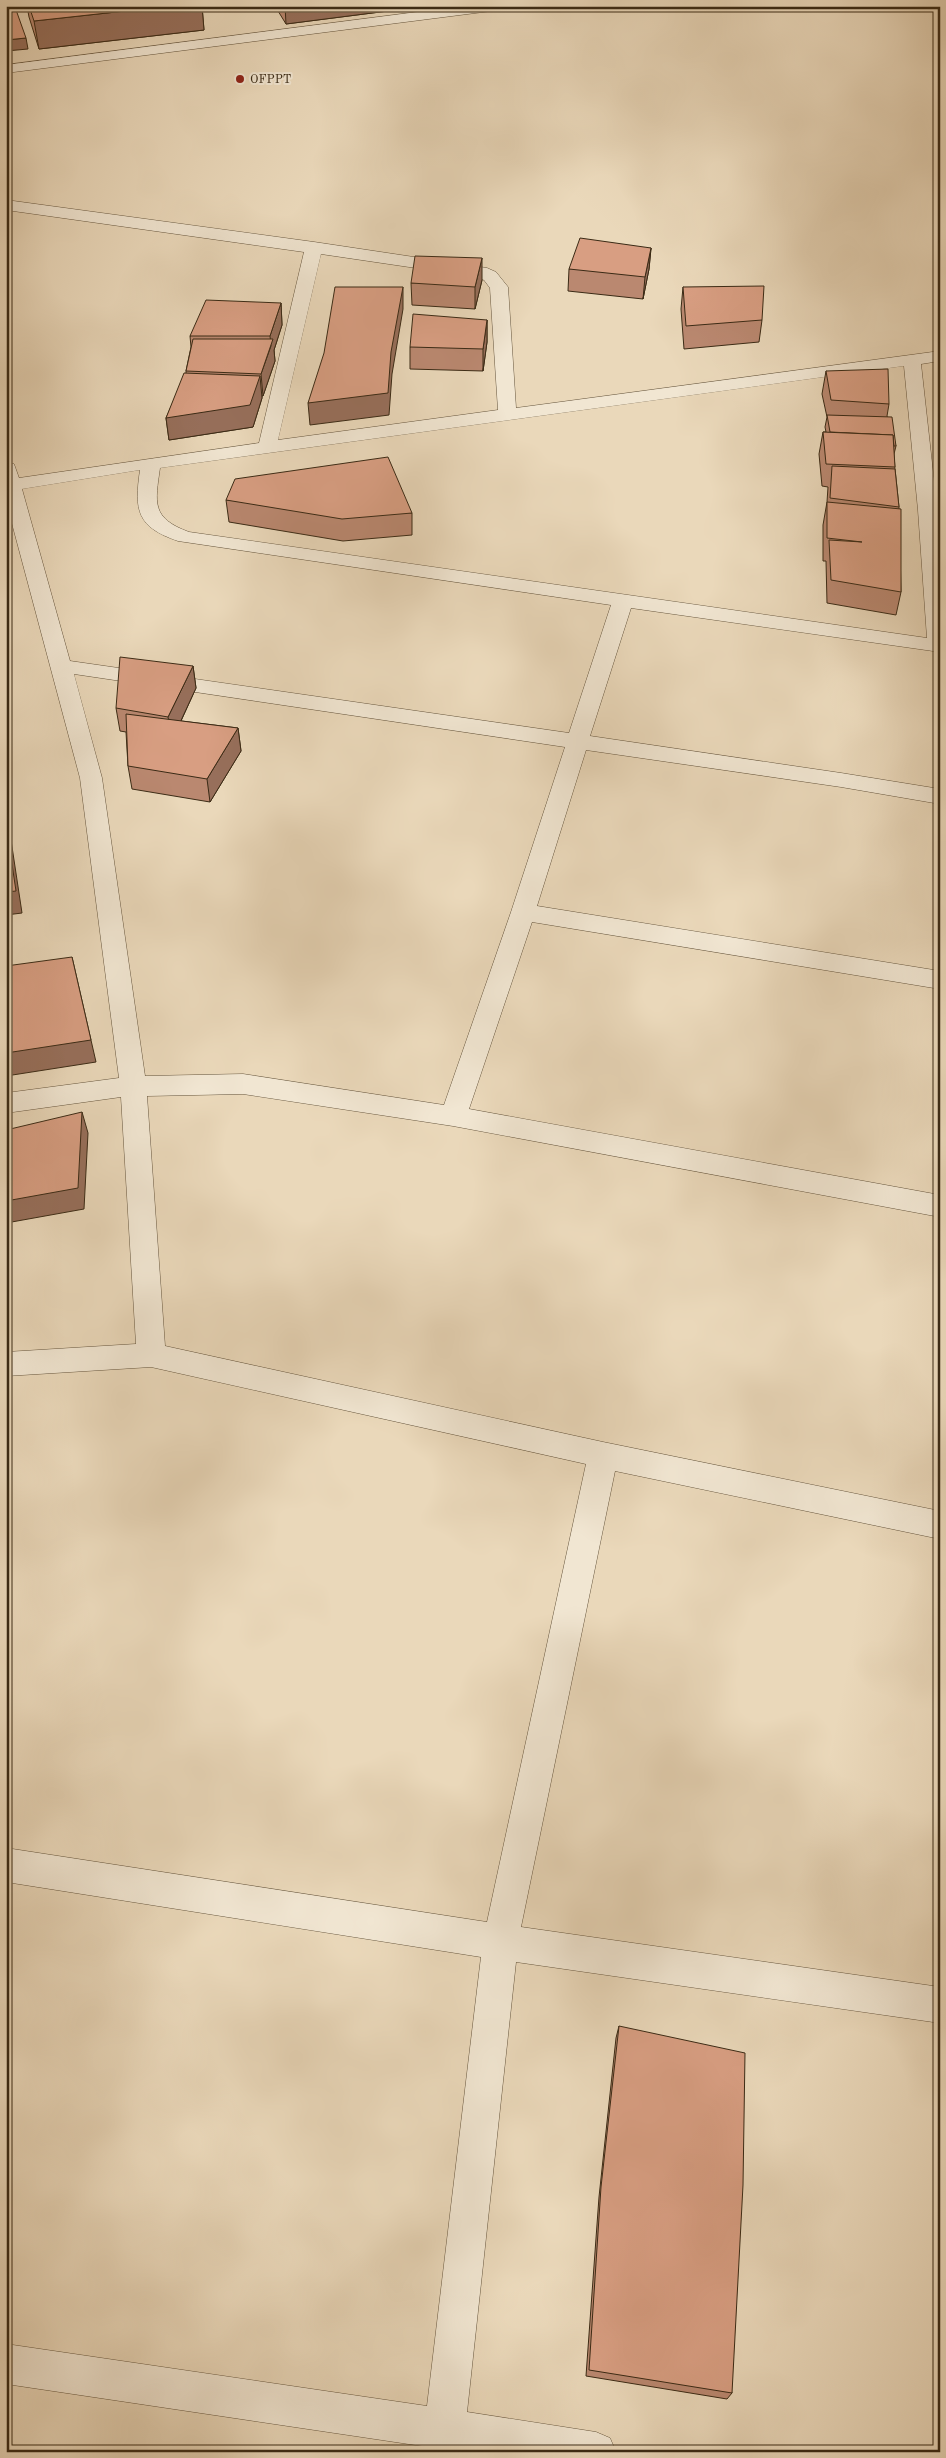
<svg xmlns="http://www.w3.org/2000/svg" width="946" height="2458" viewBox="0 0 946 2458" font-family="'Old Standard TT',serif">
<style>
.lines{fill:none;stroke-linecap:round;stroke-linejoin:round}
.minor-casing{stroke:#66563e;stroke-width:1}
.minor{fill:#f1e6d2;fill-rule:evenodd}
.wall{fill:#ba8870;stroke:#3a2a15}
.shaded-wall{fill:#976f5b;stroke:#3a2a15}
.building{fill:#d89e82;stroke:#3a2a15}
.poi-dot{fill:#8f2418;stroke:#f1e6d2;stroke-width:2}
.labels{text-anchor:middle;stroke-width:4;stroke-linejoin:round;paint-order:stroke}
.far-poi-label{font-size:12px;fill:#3a2a15;stroke:#f1e6d2;text-anchor:start}
</style>
<rect width="100%" height="100%" fill="#ead8ba"/>
<filter id="stains"><feTurbulence type="fractalNoise" baseFrequency=".004" numOctaves="4"/><feColorMatrix values="0 0 0 0 .2 0 0 0 0 .09 0 0 0 0 .02 0 0 0 .5 -.17"/></filter>
<radialGradient id="worn" r=".72"><stop offset=".6" stop-color="#630" stop-opacity="0"/><stop offset="1" stop-color="#630" stop-opacity=".3"/></radialGradient>
<g class="lines">
<defs>
<g id="minor">
<path d="M464,6H506L499,10L6,73V65Z"/>
<path d="M6,200L314,242L487,268L496,272L508,287L516,408L940,351V361L921,364L940,535V652L631,608L590,736L841,773L940,789V804L841,787L586,750L537,906L940,971V989L532,922L469,1109L940,1195V1217L453,1126L243,1094L147,1096L165,1346L603,1442L940,1511V1539L615,1471L521,1927L940,1987V2023L516,1962L467,2412L596,2432L610,2438L616,2452H422V2446L6,2384V2344L427,2406L481,1957L6,1882V1848L487,1922L586,1464L151,1367L6,1376V1352L136,1344L121,1097L6,1113V1093L119,1078L80,778L6,501V462L14,464L19,478L259,443L304,252L6,210ZM321,254L477,277L484,280L490,288L498,410L278,440ZM904,366L918,510L927,638L189,532C151,518 155,503 160,468ZM140,470C134,511 137,527 178,541L611,605L569,733L70,661L22,489ZM74,674L565,747L511,912L444,1105L243,1074L145,1076L102,778Z"/>
</g>
</defs>
<use href="#minor" class="minor-casing"/>
<use href="#minor" class="minor"/>
</g>
<g class="wall">
<path d="M27,6H202L204,30L39,49L29,17Z"/>
<path d="M275,6H427L286,24Z"/>
<path d="M651,248L649,269L643,299L568,291L569,269Z"/>
<path d="M482,280L475,309L412,305L411,283Z"/>
<path d="M683,287L762,320L759,342L684,349L681,309Z"/>
<path d="M281,303L282,325L274,350L275,361L263,396H262V398L253,427L169,440L166,418L186,373V371L191,347L190,336Z"/>
<path d="M487,320V342L483,371L410,369V347Z"/>
<path d="M826,371L889,404L887,416L896,446L894,454L895,469L899,507L901,592L896,615L827,603L826,561H823V525L827,502L828,487L822,486L819,454L823,432H826L825,427L827,417L822,394Z"/>
<path d="M226,500L412,513V535L343,541L229,522Z"/>
<path d="M193,666L196,688L181,721L238,728L241,751L210,802L132,789L128,766L126,732L120,731L116,708Z"/>
<path d="M619,2026L732,2393L727,2399L586,2376L599,2197L616,2038Z"/>
</g>
<g class="shaded-wall">
<path d="M171,6H202L204,30L39,49L34,21Z"/>
<path d="M285,6H427L286,24Z"/>
<path d="M26,38L28,49L6,51V40Z"/>
<path d="M651,248L649,269L643,299L645,277Z"/>
<path d="M482,258V280L475,309V287Z"/>
<path d="M403,287V309L392,374L389,415L310,425L308,403Z"/>
<path d="M281,303L282,325L274,350L275,361L263,396L261,374L271,346L270,336Z"/>
<path d="M487,320V342L483,371V349Z"/>
<path d="M260,376L262,398L253,427L169,440L166,418Z"/>
<path d="M193,666L196,688L172,740L168,717Z"/>
<path d="M238,728L241,751L210,802L207,779Z"/>
<path d="M6,807L22,913L6,915Z"/>
<path d="M72,957L96,1062L6,1076V1053Z"/>
<path d="M82,1112L88,1133L84,1209L6,1223V1201Z"/>
</g>
<g class="building">
<path d="M29,6H171L34,21Z"/>
<path d="M15,7L26,38L6,40V8Z"/>
<path d="M580,238L651,248L645,277L569,269Z"/>
<path d="M415,256L482,258L475,287L411,283Z"/>
<path d="M764,286L762,320L686,326L683,287Z"/>
<path d="M335,287H403L391,352L388,393L308,403L324,353Z"/>
<path d="M206,300L281,303L270,336H190Z"/>
<path d="M413,314L487,320L483,349L410,347Z"/>
<path d="M193,339H273L261,374L186,371Z"/>
<path d="M888,369L889,404L831,400L826,371Z"/>
<path d="M184,373L260,376L250,405L166,418Z"/>
<path d="M827,415L892,417L896,446H894L893,435L830,432Z"/>
<path d="M823,432L893,435L895,467L826,464Z"/>
<path d="M388,457L412,513L342,519L226,500L235,479Z"/>
<path d="M832,466L895,469L899,507L830,498Z"/>
<path d="M827,502L901,509V592L831,580L829,540L862,542L827,538Z"/>
<path d="M120,657L193,666L168,717L116,708Z"/>
<path d="M126,714L238,728L207,779L128,766Z"/>
<path d="M6,824L16,891L6,892Z"/>
<path d="M72,957L91,1040L6,1053V966Z"/>
<path d="M82,1112L78,1188L6,1201V1130Z"/>
<path d="M619,2026L745,2053L743,2185L732,2393L589,2370L601,2187Z"/>
</g>
<circle class="poi-dot" cx="240" cy="79" r="5"/>
<g class="labels">
<g class="far-poi-label">
<text x="250" y="83">OFPPT</text>
</g>
</g>
<rect width="946" height="2458" fill="none" stroke="#ead8ba" stroke-width="25"/>
<rect x="8" y="8" width="931" height="2443" fill="none" stroke="#3a2a15" stroke-width="2.5"/>
<rect x="12" y="12" width="921" height="2433" fill="none" stroke="#3a2a15"/>
<rect width="100%" height="100%" filter="url(#stains)"/>
<rect width="100%" height="100%" fill="url(#worn)"/>
</svg>
